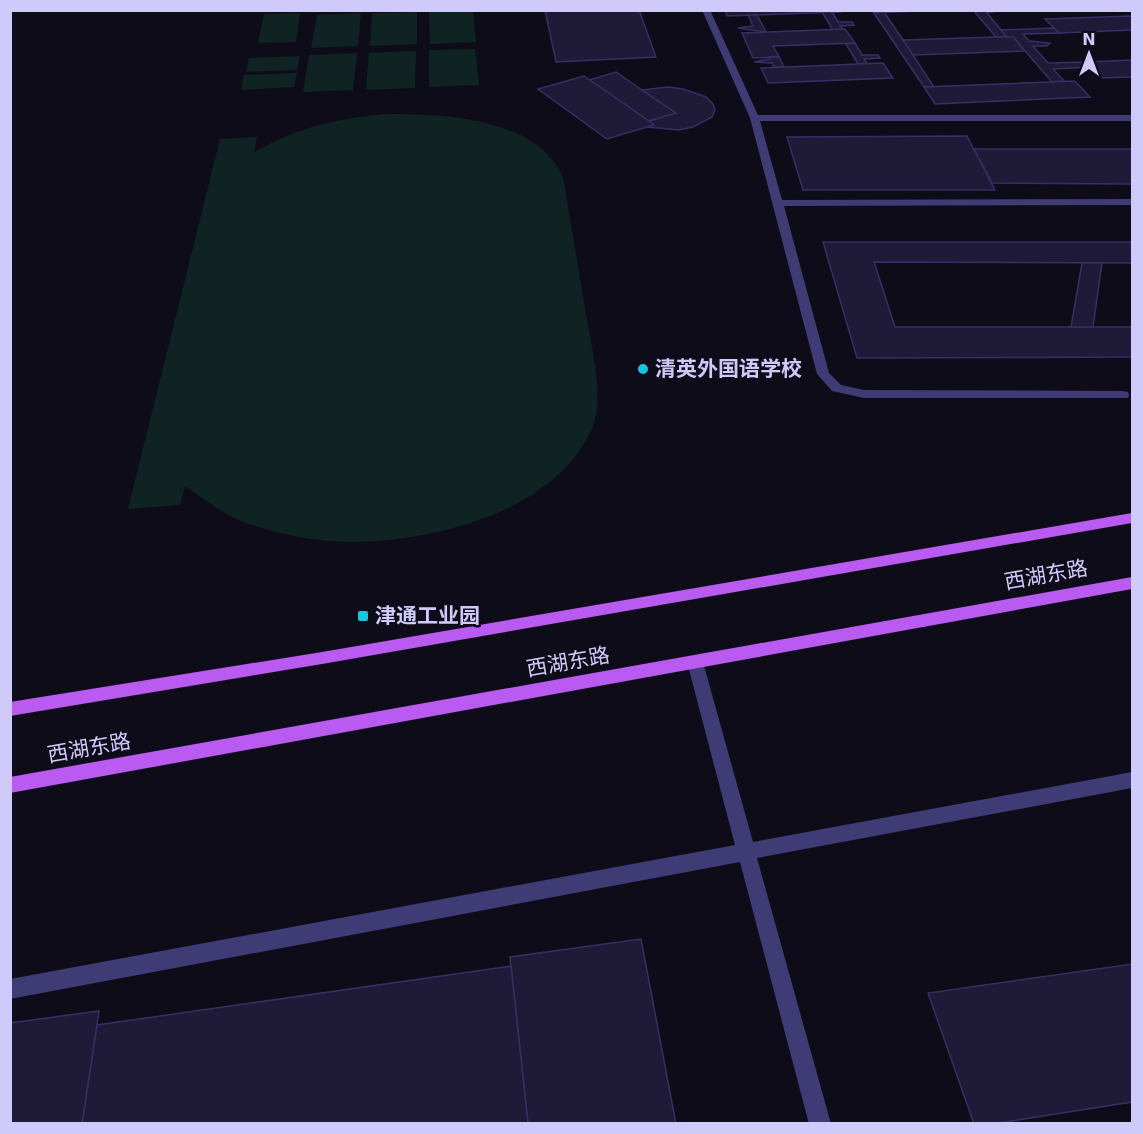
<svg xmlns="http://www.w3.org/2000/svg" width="1143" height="1134" viewBox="0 0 1143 1134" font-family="'DejaVu Sans','Noto Sans SC',sans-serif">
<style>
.green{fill:#102323}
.building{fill:#201a39;stroke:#392e63;stroke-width:1.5}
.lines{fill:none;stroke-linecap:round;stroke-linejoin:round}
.lane{fill:#3e3b75;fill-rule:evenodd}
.primary{fill:#b95bf0;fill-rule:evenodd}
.poi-dot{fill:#14c7dc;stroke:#0f0c1a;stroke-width:2}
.labels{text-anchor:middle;stroke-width:5;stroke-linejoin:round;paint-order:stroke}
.poi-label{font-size:21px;font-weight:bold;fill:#d0cafa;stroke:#0f0c1a;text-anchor:start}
.street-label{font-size:21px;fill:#d0cafa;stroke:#0f0c1a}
</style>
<rect width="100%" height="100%" fill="#0f0c1a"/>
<g class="green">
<path d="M429,11H473L476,42L430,44Z"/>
<path d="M417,12V44L370,46L372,13Z"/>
<path d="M300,13L296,42L258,43L264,14Z"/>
<path d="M361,13L358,46L311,48L317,15Z"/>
<path d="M475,49L479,85L429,87V50Z"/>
<path d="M416,51L415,88L366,90L369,53Z"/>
<path d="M357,53L353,90L303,92L309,55Z"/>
<path d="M300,56L297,70L246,72L249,58Z"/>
<path d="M297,73L294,87L241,90L244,75Z"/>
<path d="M387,114C444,114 536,117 563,177C570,219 577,260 584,302C589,338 606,394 592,428C557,511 435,541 354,542C319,542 280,535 247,523C224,515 205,500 185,486L180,505L128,509L220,139L257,137L254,152C298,128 337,118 387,114Z"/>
</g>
<g class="building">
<path d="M545,10H639L656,57L556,62Z"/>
<path d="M725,10H840L841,12L727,16Z"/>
<path d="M873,10H942L874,13Z"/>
<path d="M973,10H1001L987,13L1007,37H996Z"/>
<path d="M822,12H832L838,22H852L854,25L840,26L843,29L833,30Z"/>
<path d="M884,12L903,40L934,87H924L874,13Z"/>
<path d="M748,15H757L766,32L738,28L753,26Z"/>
<path d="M1132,16V30L1059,33L1045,19Z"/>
<path d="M1054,28L1059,33L1023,34L1029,41L1050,43L1047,46H1033L1048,63L1085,62L1090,67L1053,69L1064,81L1052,82L1013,37H1007L1001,30Z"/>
<path d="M845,29L855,43L773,46L779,57L753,58L742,33Z"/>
<path d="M996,37H1013L1025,51L913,55L903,40Z"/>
<path d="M855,43L862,55H878L880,58L864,59L867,63L858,64L846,44Z"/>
<path d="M770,57H779L784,67H774L772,63L754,62L770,59Z"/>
<path d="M1132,60V77L1100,78L1085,62Z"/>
<path d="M883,63L893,78L768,83L761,68Z"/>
<path d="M616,72L642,90L676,113L649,121L589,80Z"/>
<path d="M584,76L649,121L654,125L607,139L538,89Z"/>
<path d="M1075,81L1090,97L935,104L924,87Z"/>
<path d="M668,87L683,89L706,97L713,104L715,110L712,117L693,127L679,130L647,127L654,125L649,121L676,113L642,90Z"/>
<path d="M967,136L995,190H803L787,137Z"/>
<path d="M974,149H1132V184L992,183Z"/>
<path d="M823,242H1132V263L874,262L895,327H1132V357L857,358Z"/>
<path d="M1082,263H1102L1093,327H1071Z"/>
<path d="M641,939L676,1124H528L510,957Z"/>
<path d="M1132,964V1102L993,1124H974L928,993Z"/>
<path d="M511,966L528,1124H82L97,1025Z"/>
<path d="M99,1011L82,1124H10V1023Z"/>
</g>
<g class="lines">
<g class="lane">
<path d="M702,10H710L758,115H1132V121H760L782,200L1132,199V205L784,206L829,373L841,385L864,390L1123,391L1128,392L1129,395L1128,398H864L832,391L817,374L750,118Z"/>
<path d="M695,656L701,657L703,662L753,842L1132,772V788L757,858L831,1124H809L740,862L10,999V979L735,845L687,662L689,657Z"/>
</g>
<g class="primary">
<path d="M1132,513V523L322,664L10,716V702L322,652Z"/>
<path d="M1132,577V589L10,793V777Z"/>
</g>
</g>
<g class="poi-dot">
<circle cx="643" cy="369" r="6"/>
<rect x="357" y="610" width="12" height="12" rx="3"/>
</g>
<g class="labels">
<g class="poi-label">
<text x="655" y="376">清英外国语学校</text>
<text x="375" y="623">津通工业园</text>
</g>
<g class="street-label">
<text transform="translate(1046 575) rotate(-10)" y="7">西湖东路</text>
<text transform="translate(568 662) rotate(-10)" y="7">西湖东路</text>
<text transform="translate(89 748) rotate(-10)" y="7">西湖东路</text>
</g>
</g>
<rect width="1143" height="1134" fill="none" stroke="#d0cafa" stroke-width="24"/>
<g transform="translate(1089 54)" stroke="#0f0c1a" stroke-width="4.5" paint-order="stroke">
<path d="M0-4.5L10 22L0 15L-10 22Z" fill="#d0cafa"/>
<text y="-9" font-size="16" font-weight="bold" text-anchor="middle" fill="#d0cafa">N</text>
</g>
</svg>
